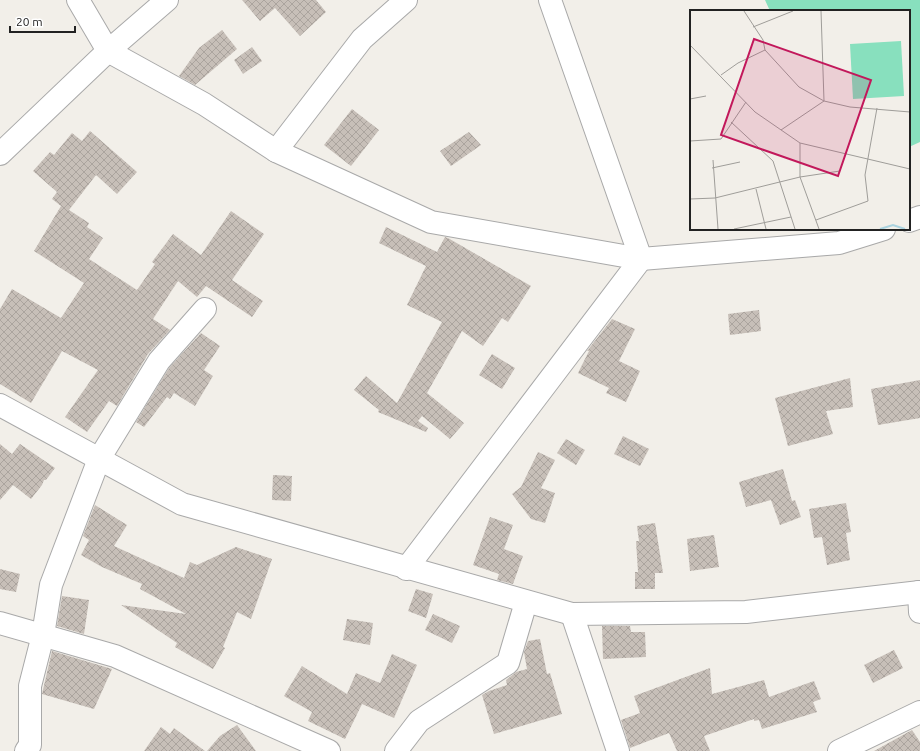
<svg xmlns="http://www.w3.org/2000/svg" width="920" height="751" viewBox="0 0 920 751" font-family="Ubuntu,sans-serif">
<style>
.pitch{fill:#88e0be}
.building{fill:url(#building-cross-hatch)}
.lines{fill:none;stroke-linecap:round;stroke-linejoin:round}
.minor-casing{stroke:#a9a9a9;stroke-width:24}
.minor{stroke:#fff;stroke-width:22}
.inset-river{fill:none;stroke:#aad3df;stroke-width:2}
.inset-road{fill:none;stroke:#9f9d99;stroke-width:1}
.view{fill:#c2185b;fill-opacity:0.15;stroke:#c2185b;stroke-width:2}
.inset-edge{fill:none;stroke:#222;stroke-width:2}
</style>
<defs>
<pattern id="building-cross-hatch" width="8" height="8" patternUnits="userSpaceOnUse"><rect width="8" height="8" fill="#c7bfb8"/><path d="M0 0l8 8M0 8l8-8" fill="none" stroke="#aba49e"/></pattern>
</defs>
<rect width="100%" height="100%" fill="#f2efe9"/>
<path class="pitch" d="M765,0H920V142L909,147V11H770Z"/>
<g class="building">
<path d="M242,0H316L326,12L300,36L275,8L260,21Z"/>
<path d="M222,30L237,49L195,85L179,76L199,48Z"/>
<path d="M252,47L262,61L243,74L234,60Z"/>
<path d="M352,109L379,130L351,166L324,145Z"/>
<path d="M90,131L137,172L117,194L96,175L69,210L89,223L87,227L103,238L89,259L137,290L155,264L152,262L173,234L201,255L231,211L264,234L232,280L263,301L252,317L206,286L197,297L178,281L153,319L170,330L148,354L117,406L109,401L87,432L65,417L98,370L62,351L31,403L0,384V309L12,289L61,318L84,283L34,251L61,206L52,199L57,192L33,171L50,152L54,155L72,133L82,141Z"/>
<path d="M469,132L481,145L451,166L440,151Z"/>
<path d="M386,227L437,252L445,237L448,238L531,286L508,322L502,318L483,346L462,331L427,393L464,423L450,439L422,416L418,421L428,428L426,432L378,412L379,410L354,390L366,376L397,403L442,322L407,305L426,266L379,243Z"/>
<path d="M759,310L761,331L730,335L728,314Z"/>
<path d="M612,319L635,329L619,361L640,371L626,402L606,393L609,388L578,373L589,351H587Z"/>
<path d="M201,333L220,346L204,370L213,376L195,406L174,393L170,399L167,397L144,427L136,422L169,368Z"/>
<path d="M492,354L515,368L502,389L479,375Z"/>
<path d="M850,378L853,407L826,411L833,434L788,446L775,398Z"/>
<path d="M920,380V418L878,425L871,389Z"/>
<path d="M623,436L649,449L640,466L614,454Z"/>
<path d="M566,439L585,450L576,465L557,453Z"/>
<path d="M0,444L12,454L20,444L55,468L46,480H44L42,485L31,499L13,485L0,500Z"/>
<path d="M538,452L555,460L541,488L555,493L545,523L531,519L512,494L521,487Z"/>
<path d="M783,469L792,501L795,500L801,517L780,525L771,500L746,507L739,482Z"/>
<path d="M273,475L292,476L291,501L272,500Z"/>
<path d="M846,503L851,532L846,533L850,560L827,565L822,537L814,538L809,509Z"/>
<path d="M95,505L127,525L114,546L184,578L190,562L197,565L236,547L272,559L251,619L237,612L223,647L225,648L213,669L175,647L177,643L121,605L186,614L140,589L142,584L102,567L81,555L89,540L83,536Z"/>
<path d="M490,517L513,525L504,549L523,556L513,584L497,580L499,574L473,565Z"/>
<path d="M655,523L663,573H655V589H635V572H638L636,541H639L637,526Z"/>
<path d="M714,535L719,567L690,571L687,539Z"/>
<path d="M0,569L20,574L16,592L0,589Z"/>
<path d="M416,589L433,594L426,618L408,611Z"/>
<path d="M62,596L89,600L84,634L57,626Z"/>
<path d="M433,614L460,626L452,643L425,630Z"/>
<path d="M347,619L373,623L370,645L343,640Z"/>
<path d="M602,626H630L631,632H645L646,657L603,659Z"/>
<path d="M540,639L547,674L550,673L562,714L494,734L482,695L489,691L507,685L506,680L516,672L527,669L524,652L528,641Z"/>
<path d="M894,650L903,668L873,683L864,665Z"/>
<path d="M52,651L112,669L94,709L42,694Z"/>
<path d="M392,654L417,665L394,718L362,704L345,739L308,721L312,712L284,696L302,666L347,694L356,673L380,683Z"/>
<path d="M710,668L712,694L764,680L769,697L814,681L821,699L813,702L817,712L762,729L759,720L754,721V719L704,736L710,751H677L669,733L630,748L621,720L640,713L634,696Z"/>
<path d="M237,725L256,751H207L220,736Z"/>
<path d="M161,727L170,734L174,728L205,751H144Z"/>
<path d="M912,730L920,742V751H874Z"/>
</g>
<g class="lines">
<defs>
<g id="minor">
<path d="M78,0L108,51L204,104L276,151L431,222L641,259L839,243L884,229"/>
<path d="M276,151L362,39L406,0"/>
<path d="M0,154L108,51L167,0"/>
<path d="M909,221L920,217"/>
<path d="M0,405L182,504L572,614L746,612L920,592"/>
<path d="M406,569L641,259L550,0"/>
<path d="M919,592L920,612"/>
<path d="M572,614L618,751"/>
<path d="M0,623L115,656L329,751"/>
<path d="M26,751L30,745V686L43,635L51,585L99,459L159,361L205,309"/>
<path d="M396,751L419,721L508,663L526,602"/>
<path d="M839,751L920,712"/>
</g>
</defs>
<use href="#minor" class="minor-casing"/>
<use href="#minor" class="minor"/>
</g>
<g transform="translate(690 10)">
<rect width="220" height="220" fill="#f2efe9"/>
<path d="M211,31L214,86L163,89L160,34Z" fill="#88e0be"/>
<path class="inset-river" d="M190,219L203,215L215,219"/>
<path class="inset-road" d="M54,1L73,30L75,40L109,77L134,91L160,97L220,102M63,17L103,1M0,35L65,102L110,133L220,159M31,65L48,53L75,40M0,89L16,86M41,112L83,151L105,219M91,120L134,91L131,1M0,131L31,129L56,92M110,133V167L129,219M23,150L28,219M22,158L50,152M66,179L76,219M0,189L25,188L110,167L150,161M126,210L178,191L175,165L187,98M44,219L101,207"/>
<path class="view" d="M64,29L181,70L148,166L31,125Z"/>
<rect width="220" height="220" class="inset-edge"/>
</g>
<path d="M10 26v6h65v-6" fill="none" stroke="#222222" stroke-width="2"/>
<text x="16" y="26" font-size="12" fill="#222222" stroke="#ffffff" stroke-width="3" paint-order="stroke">20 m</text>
</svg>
